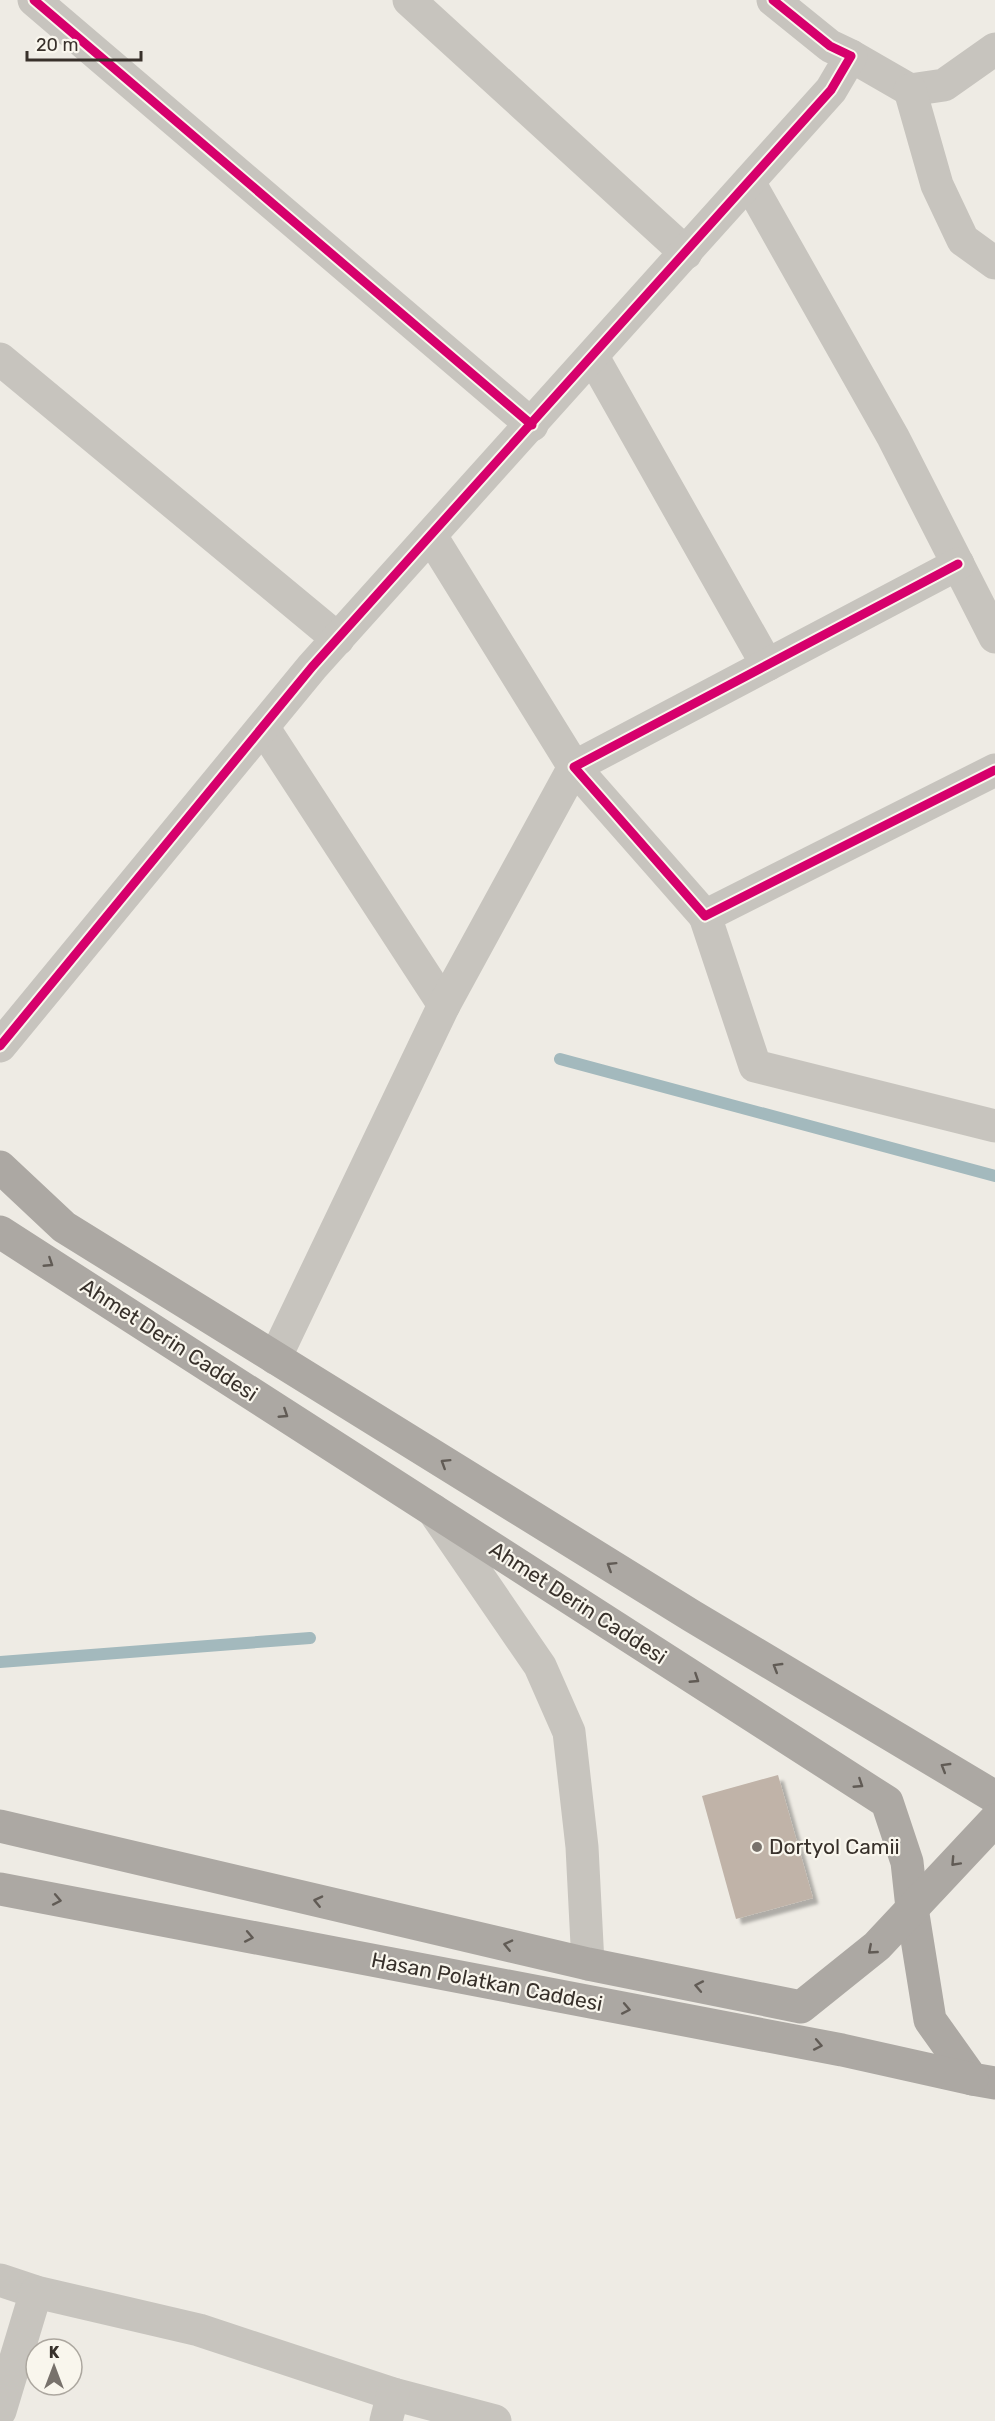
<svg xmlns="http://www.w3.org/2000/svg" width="995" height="2421" viewBox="0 0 995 2421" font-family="Rubik,sans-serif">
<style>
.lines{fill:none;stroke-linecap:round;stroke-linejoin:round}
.stream{stroke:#a3b9bd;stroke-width:12}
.building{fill:#c0b3a8;filter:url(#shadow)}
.minor{stroke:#c7c4be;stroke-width:33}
.major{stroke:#aca8a3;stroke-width:33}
.cycleway-casing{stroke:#f9f6ed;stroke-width:13}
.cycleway{stroke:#d6006c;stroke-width:9}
.oneway{stroke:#615b55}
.poi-dot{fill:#78726c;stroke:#f9f6ed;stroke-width:2}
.labels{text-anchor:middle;stroke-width:4.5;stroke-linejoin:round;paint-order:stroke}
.street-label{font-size:21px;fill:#38312b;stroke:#f9f6ed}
.poi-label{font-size:21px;fill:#38312b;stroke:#f9f6ed;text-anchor:start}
</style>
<defs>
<filter id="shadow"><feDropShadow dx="5.5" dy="5.5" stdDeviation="1.5" flood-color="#0004"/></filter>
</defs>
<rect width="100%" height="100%" fill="#eeebe4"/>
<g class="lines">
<g class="stream">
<path d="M560,1059L995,1176"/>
<path d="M0,1662L310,1638"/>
</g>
</g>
<path class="building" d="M778,1775L813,1898L736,1919L702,1796Z"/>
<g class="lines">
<g class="minor">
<path d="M34,0L532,425"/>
<path d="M409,0L686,253"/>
<path d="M851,56L910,90L944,85L995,49"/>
<path d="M910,90L937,185L963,240L995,263"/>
<path d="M749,182L893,437L995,637"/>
<path d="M593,357L767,665"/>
<path d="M0,359L338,639"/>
<path d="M958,564L574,767L705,916L995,770"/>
<path d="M263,727L444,1005"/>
<path d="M705,916L755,1066L995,1126"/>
<path d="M0,1046L312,667L831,90L851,56L830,46L773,0"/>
<path d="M275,1358L444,1005L574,767L431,536"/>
<path d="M433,1510L540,1666L569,1732L582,1847L588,1964"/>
<path d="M0,2280L36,2292L199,2330L393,2394L495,2421"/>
<path d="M0,2411L36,2292"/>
<path d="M386,2421L393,2394"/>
</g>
<g class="major">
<path d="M0,1167L64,1227L692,1616L995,1797"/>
<path d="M0,1232L887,1802L907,1862L912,1908L930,2020L972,2079L995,2083"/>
<path d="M0,1826L588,1964L801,2007L877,1946L995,1820"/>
<path d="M0,1889L842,2050L972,2079"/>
</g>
<defs>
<g id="cycleway">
<path d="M34,0L532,425"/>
<path d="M958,564L574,767L705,916L995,770"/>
<path d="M0,1046L312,667L831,90L851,56L830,46L773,0"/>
</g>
</defs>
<use href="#cycleway" class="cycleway-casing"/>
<use href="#cycleway" class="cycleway"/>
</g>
<defs><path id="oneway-chevron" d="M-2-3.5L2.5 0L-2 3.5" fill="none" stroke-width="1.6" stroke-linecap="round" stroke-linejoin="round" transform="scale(1.5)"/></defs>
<g class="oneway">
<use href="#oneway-chevron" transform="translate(49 1263) rotate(33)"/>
<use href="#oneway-chevron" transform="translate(284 1414) rotate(33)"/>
<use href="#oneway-chevron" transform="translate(445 1463) rotate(-148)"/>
<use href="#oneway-chevron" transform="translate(611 1566) rotate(-148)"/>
<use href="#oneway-chevron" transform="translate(777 1667) rotate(-149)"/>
<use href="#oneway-chevron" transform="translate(695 1679) rotate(33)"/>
<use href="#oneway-chevron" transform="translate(945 1767) rotate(-149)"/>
<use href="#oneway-chevron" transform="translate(859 1784) rotate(33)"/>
<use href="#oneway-chevron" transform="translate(955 1862) rotate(133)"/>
<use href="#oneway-chevron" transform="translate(57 1900) rotate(11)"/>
<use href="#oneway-chevron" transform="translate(318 1901) rotate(-167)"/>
<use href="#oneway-chevron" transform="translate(249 1937) rotate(11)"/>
<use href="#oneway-chevron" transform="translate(508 1945) rotate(-167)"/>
<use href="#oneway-chevron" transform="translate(872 1950) rotate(139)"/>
<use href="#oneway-chevron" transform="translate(699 1986) rotate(-169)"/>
<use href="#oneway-chevron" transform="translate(626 2009) rotate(11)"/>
<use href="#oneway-chevron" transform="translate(818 2045) rotate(11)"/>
</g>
<circle class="poi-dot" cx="757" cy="1847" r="6"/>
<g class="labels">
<g class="street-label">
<text transform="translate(169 1340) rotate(33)" y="7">Ahmet Derin Caddesi</text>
<text transform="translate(578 1603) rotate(33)" y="7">Ahmet Derin Caddesi</text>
<text transform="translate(487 1982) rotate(11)" y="7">Hasan Polatkan Caddesi</text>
</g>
<g class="poi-label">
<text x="769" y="1854">Dortyol Camii</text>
</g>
</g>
<g transform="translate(54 2367)"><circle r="28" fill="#f9f6ed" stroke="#aca79f" stroke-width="1.5"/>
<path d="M0-4.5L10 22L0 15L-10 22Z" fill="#78726c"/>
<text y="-9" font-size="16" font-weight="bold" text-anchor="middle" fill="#38312b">K</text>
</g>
<path d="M27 51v9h114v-9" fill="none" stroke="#38312b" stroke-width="3"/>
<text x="36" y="51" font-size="18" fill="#38312b" stroke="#f9f6ed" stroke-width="4.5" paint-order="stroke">20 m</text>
</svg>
